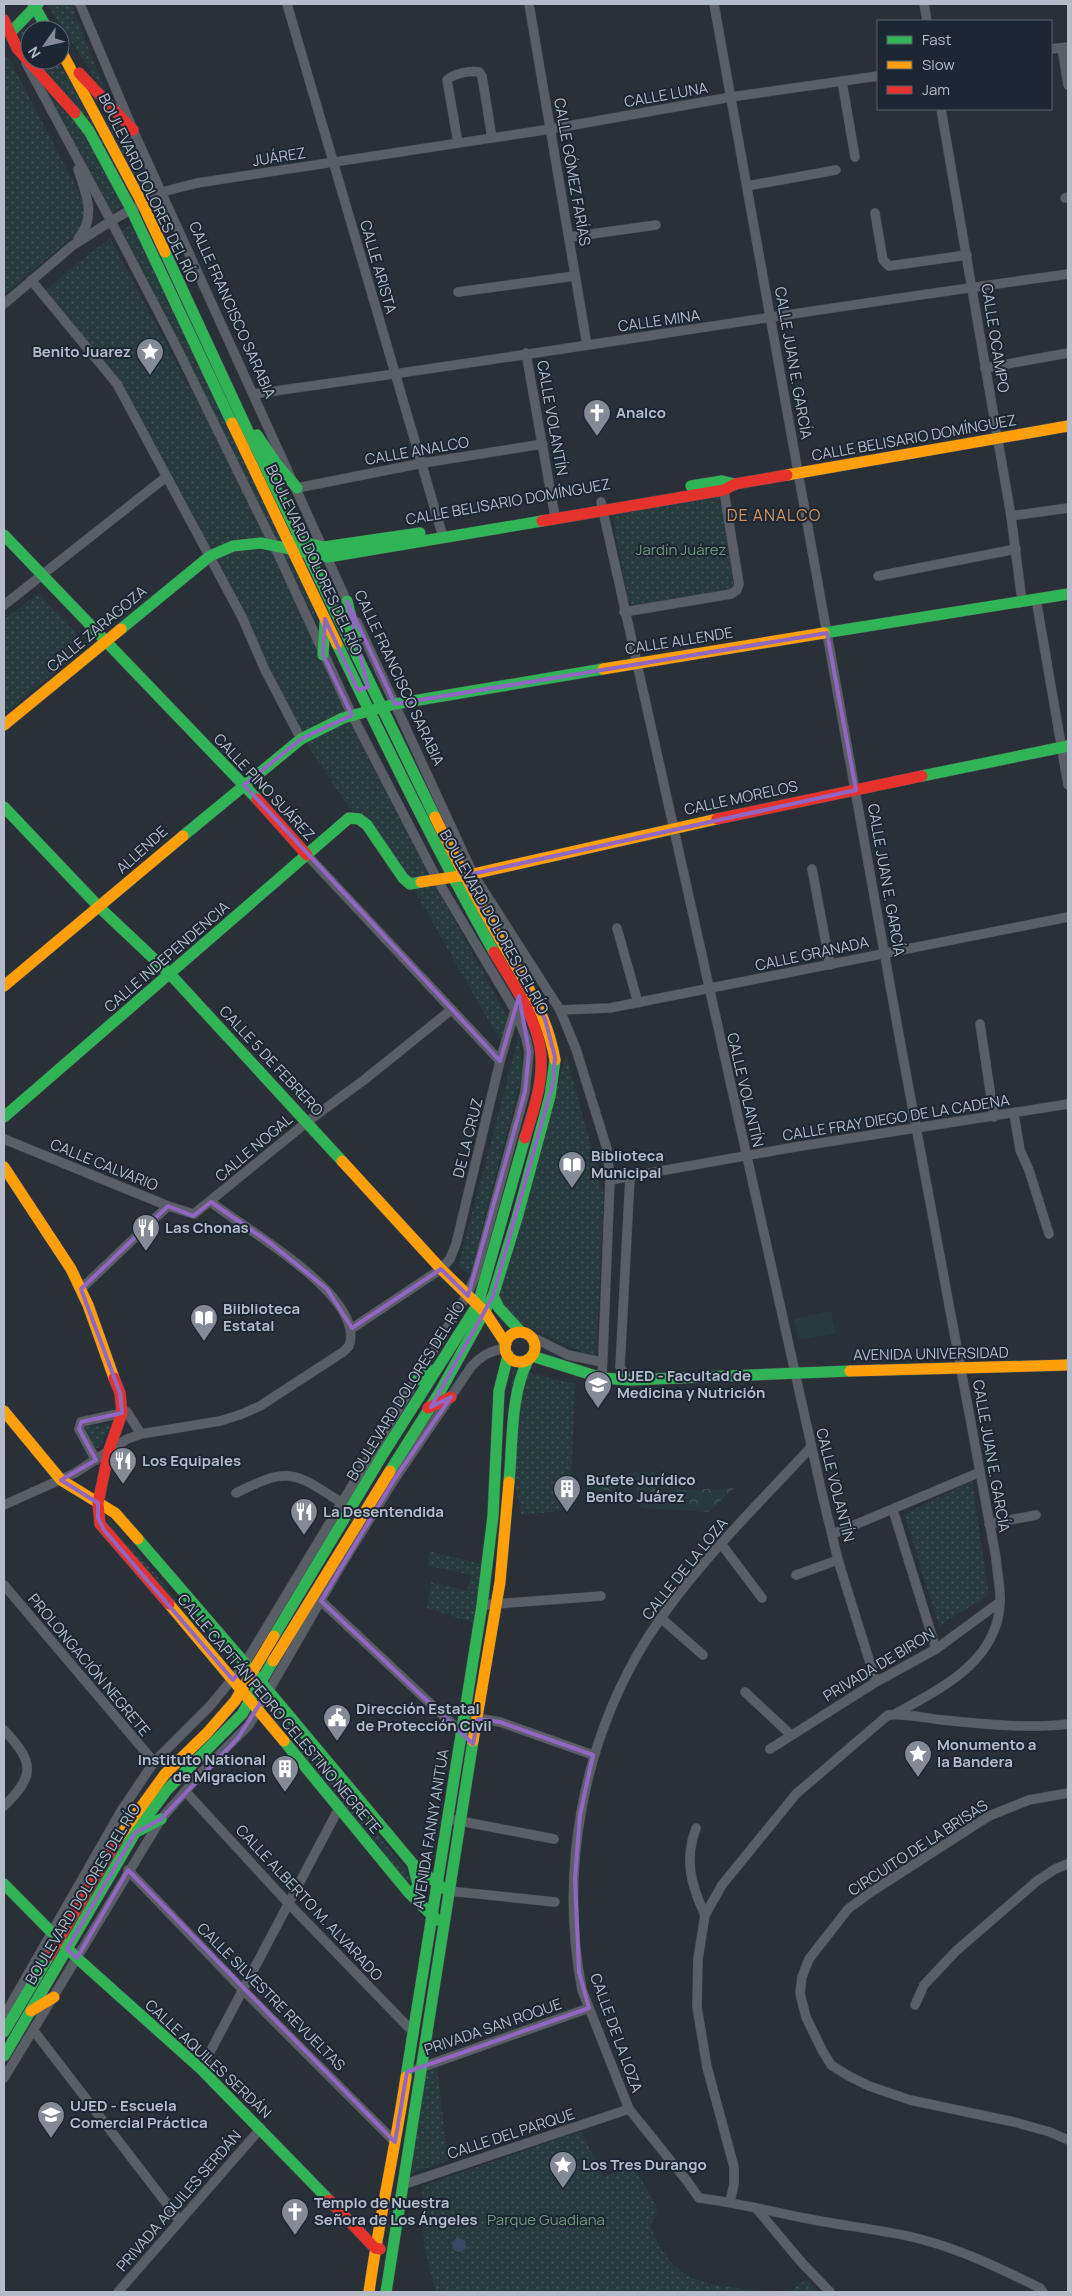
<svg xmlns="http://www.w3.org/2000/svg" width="1072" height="2296" viewBox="0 0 1072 2296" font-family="Manrope,sans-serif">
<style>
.green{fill:url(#green-dots)}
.forest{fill:url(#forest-crowns)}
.pitch{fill:#273a3e}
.water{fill:#384963}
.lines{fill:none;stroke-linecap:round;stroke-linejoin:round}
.street-casing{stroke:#484c53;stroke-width:10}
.fast-casing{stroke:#484c53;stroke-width:12}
.slow-casing{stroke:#484c53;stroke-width:12}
.jam-casing{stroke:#484c53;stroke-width:12}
.street{stroke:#5a5e66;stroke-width:9}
.fast{stroke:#30b455;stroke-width:11}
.slow{stroke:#ff9f0a;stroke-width:11}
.jam{stroke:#e5322d;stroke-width:11}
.marked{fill:none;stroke:#9266c3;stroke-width:4;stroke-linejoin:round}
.labels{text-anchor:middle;stroke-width:4;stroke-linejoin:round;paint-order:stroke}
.street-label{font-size:15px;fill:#b4bcc9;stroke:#1d2633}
.poi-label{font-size:15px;font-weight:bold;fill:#b4bcc9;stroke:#1d2633;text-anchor:start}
.park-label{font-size:15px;fill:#6b9a76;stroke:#1d2633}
.neighbourhood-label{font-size:16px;letter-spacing:1px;fill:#d59563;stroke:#1d2633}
</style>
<defs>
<pattern id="green-dots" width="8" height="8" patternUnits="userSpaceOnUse" patternTransform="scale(1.25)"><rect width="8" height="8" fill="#273a3e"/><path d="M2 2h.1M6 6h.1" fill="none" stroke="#445559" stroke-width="1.8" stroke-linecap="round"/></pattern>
<pattern id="forest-crowns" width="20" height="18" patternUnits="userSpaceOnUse" patternTransform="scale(1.25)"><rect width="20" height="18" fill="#273a3e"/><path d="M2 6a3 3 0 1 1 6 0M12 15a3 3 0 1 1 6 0" fill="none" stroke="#445559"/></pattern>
</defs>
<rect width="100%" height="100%" fill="#2a3038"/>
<g class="green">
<path d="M48,4H71L107,95L47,5Z"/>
<path d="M37,23L41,30H30V52L19,34Z"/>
<path d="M4,56L10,60L83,201L86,215L83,228L4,295Z"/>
<path d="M36,60H58L133,195Z"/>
<path d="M43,87L86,136L124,205L110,213Z"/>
<path d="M100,113L128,132L157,189L143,196Z"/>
<path d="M132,224L309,592L318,625L122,231Z"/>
<path d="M110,238L250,501L431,877L509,1020L504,1040L499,1039L409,881L370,819L351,811L304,740L117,381L45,291L70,269Z"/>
<path d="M719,497L722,499L734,587L731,590L632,605L628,600L612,515Z"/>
<path d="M38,593L88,645L4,714V620Z"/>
<path d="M519,1035L523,1071L470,1275L458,1266Z"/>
<path d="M566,1054L604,1194L596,1355L584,1353L517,1322L496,1303Z"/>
<path d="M513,1369L575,1384L570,1510L521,1515L507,1441Z"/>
<path d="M112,1423L100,1447L95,1449L84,1431L85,1427Z"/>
<path d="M972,1481L989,1595L939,1626L904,1514Z"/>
<path d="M109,1519L234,1668L229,1672L108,1527Z"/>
<path d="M430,1551L481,1564L474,1623L427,1608L431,1582L467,1591L471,1575L428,1566Z"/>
<path d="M274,1709L406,1869L412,1881L409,1884L266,1717L269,1710Z"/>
<path d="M437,2067L448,2161L412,2173L423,2072Z"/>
<path d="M581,2131L604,2177L633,2165L655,2203L657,2213L650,2226C657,2242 664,2256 677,2268C700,2290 758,2289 789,2292L806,2279L818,2292H436L424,2246L422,2186Z"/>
</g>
<path class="forest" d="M655,1472V1491L734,1488L709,1512L641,1508L635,1485L616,1484L614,1491L587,1489L585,1474Z"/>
<path class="pitch" d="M831,1311L836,1333L799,1340L794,1319Z"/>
<circle class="water" cx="459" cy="2245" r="7"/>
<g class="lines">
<defs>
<g id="street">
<path d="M80,4L133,130L349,606"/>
<path d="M287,4L443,537"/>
<path d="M529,4L587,345"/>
<path d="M714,4L901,1046L996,1558C997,1573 1001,1589 1000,1603C997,1663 939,1689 895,1714"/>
<path d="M924,4L927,21"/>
<path d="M1062,48L1068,85"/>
<path d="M1051,49L1068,47"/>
<path d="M842,81L855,157"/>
<path d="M941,109L1011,516L1022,601"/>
<path d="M458,143L447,80C453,74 470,70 479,72L482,76L492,138"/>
<path d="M747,186L836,170"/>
<path d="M1065,198L1068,197"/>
<path d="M875,213L883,260L889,266L967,255"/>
<path d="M570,237L656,225"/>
<path d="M78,239C97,216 86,195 78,169"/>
<path d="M31,280L117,384L242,617L265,670L301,739"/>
<path d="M458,292L575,276"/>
<path d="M4,304L72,246L111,221L162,192L197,183L551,129L731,97L878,76"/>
<path d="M526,353L555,517"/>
<path d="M985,368L1068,353"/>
<path d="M253,394C525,357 796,311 1068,274"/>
<path d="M297,488L423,463L543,444"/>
<path d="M601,502L823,1498L838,1560L876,1682"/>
<path d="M1011,516L1068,508"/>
<path d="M878,576L1016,549"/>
<path d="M1036,599L1068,785"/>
<path d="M4,605L166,477"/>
<path d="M624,612L731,594L737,590L739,584L723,485"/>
<path d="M357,622L473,874L560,1010L576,1049L607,1149L610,1180L602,1378"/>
<path d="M307,855L500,1061"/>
<path d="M812,869L830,965"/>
<path d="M617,928L638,1003"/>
<path d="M560,1010L610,1008L1068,917"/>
<path d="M980,1024L994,1117"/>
<path d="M1014,1114L1020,1150L1029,1170L1049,1234"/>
<path d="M4,1139L168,1206L194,1214L307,1122L364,1080L451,1010"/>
<path d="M610,1180L795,1147L1068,1104"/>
<path d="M81,1289L168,1206"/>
<path d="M351,1329L441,1269L450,1259L456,1244L500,1061L515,1010"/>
<path d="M530,1336L568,1355L602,1362"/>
<path d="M629,1380L620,1367L630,1177"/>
<path d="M811,1447C755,1508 693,1567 648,1637C583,1740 559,1870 582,1990L629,2109L687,2181L699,2198C734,2202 768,2211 804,2218C842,2226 882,2229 920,2239C963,2250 1001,2269 1040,2288L1043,2292"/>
<path d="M96,1460L79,1429L81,1422L127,1412L141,1434"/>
<path d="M236,1493C290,1466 294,1472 342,1503"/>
<path d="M4,1505L75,1473L127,1439L141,1434L220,1421L242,1414L260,1406L343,1352L349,1346C367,1296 243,1228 211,1202"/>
<path d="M893,1510L936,1649"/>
<path d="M989,1524L1036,1515"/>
<path d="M833,1534L978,1473"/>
<path d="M722,1545L762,1598"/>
<path d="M796,1575L838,1560"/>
<path d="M4,1585L154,1762"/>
<path d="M321,1601L465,1736"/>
<path d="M482,1605L601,1596"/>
<path d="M662,1619L703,1655"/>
<path d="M745,1692L791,1735"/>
<path d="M472,1717L500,1722L593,1755"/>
<path d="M4,1730C34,1762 36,1775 4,1806"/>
<path d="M770,1749L876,1682L936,1649L1000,1602"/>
<path d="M185,1791L288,1903L414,2033"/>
<path d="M1068,1793L1029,1800L989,1816L871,1892L848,1909L809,1959L802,1977L800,1993L806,2017L822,2050L831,2065L847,2075L869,2086L910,2100L1014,2122L1050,2132L1068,2140"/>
<path d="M455,1820L554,1839"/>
<path d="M696,1828C684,1860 691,1885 705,1915"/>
<path d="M128,1870L242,1989L395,2142"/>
<path d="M449,1891L555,1902"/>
<path d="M915,2005L924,1985L956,1951L1037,1881L1055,1869L1068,1864"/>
<path d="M4,2016L121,1811L154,1762L210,1706L244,1665L467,1295L475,1277L525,1092L529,1052L526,1038L515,1010L438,881L352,715L274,545L175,344L111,221L26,63"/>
<path d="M34,2031L180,2221"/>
<path d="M201,2069L339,1808"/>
<path d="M417,2069L589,2008"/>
<path d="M4,2078L161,1819L202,1772L249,1725L340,1567L394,1480L471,1367C481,1356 490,1351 505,1348"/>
<path d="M402,2185L629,2109"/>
<path d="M730,2202L734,2184V2167L707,2067L697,2007L698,1959L705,1915L722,1885L796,1794L888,1715C906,1713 924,1718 942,1720C983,1724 1027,1729 1068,1724"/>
<path d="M756,2208L802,2263L830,2292"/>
<path d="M118,2292L261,2128"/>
</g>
<g id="fast">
<path d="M33,4L48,30"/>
<path d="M10,33L38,4"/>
<path d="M75,113L89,131L131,209L232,423"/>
<path d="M165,252L247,429L435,817"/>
<path d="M257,435L276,463L297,488"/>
<path d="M691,486L722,481L735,484"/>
<path d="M4,535L257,799"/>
<path d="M294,540L324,547L420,533"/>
<path d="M347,601L356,638"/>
<path d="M121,629L210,556L233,546L261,543L328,557L542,521"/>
<path d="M824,633L1068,594"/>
<path d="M337,644C387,748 437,851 494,952"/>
<path d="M323,655L325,622"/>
<path d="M922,776L1068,746"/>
<path d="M4,807L99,907L170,974L342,1161"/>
<path d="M183,836L301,739L343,718L395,704L603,669"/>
<path d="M4,1117L349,818L359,819L367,825L403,878L410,884L421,882"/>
<path d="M493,1296L499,1308L521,1332"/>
<path d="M532,1356L602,1378L629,1380L850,1371"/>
<path d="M417,1380L436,1369"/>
<path d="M390,1471L441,1390L493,1296L517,1218L550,1096L555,1060"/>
<path d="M509,1482C513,1442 510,1396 528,1360"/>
<path d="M138,1539L261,1682L413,1864L443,1888"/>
<path d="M274,1636L383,1454L478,1304L525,1138"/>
<path d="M284,1741L409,1893L437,1920"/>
<path d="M138,1831L161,1819"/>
<path d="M413,1865L418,1884L414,1893"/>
<path d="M4,1884L77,1958L201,2069L329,2200"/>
<path d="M4,2032L49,1956"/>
<path d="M4,2056L135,1833L167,1790L242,1714L273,1661"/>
<path d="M406,2077L482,1605L493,1516L499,1391L508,1355"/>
<path d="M386,2292L473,1741"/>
</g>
<g id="slow">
<path d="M60,49L142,203L165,252"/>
<path d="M232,423L337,644"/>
<path d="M787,475L1068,426"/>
<path d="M603,669L824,633"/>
<path d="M4,725L121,629"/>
<path d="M435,817C453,855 473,892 494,929C518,971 547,1011 555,1060"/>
<path d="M421,882L473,874L717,819"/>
<path d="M4,986L183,836"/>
<path d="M342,1161L441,1269L485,1312L506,1344"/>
<path d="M4,1167L71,1269L88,1305L114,1378"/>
<circle cx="520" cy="1347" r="15"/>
<path d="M850,1371L1068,1365"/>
<path d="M4,1411L61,1480L115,1513L138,1539"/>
<path d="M169,1604L284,1741"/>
<path d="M273,1661L390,1471"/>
<path d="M473,1741L500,1582L509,1482"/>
<path d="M118,1839L165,1774L207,1733L235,1701L274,1636"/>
<path d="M31,2011L54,1997"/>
<path d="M369,2292C379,2220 395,2149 406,2077"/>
</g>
<g id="jam">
<path d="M4,20L17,48L75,113"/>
<path d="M79,73L133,130"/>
<path d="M542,521L724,490L735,484L787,475"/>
<path d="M257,799L307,855"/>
<path d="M717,819L922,776"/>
<path d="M494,952C512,983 539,1019 541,1056C543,1083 533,1112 525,1138"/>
<path d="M114,1378L120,1393L122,1413L109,1450L98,1503L100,1524L169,1604"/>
<path d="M428,1408L451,1397"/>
<path d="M49,1956L118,1839"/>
<path d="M329,2200L375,2248L380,2249"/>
</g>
</defs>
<use href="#street" class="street-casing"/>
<use href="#fast" class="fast-casing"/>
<use href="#slow" class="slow-casing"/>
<use href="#jam" class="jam-casing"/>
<use href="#street" class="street"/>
<use href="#fast" class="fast"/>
<use href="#slow" class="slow"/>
<use href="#jam" class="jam"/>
</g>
<path class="marked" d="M347,601L395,704L827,633L856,790L463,876L545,1019L555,1057L553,1083L493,1296L431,1407L451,1397L394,1480L321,1601L473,1744L478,1719L500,1722L593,1755L580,1815L575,1878L579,1972L589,2008L407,2072L395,2142L128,1870L77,1958L67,1949L135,1833L161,1819L238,1738L268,1691L244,1665L233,1680L104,1530L98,1518V1503L61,1480L96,1460L79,1429L81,1422L122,1413L120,1393L81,1289L168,1206L193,1216L211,1202L270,1243L327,1289L352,1328L441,1269L468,1296L525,1092L529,1052L519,996L500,1061L244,785L301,739L352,715L323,655L325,619L358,690L368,687Z"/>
<defs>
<symbol id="sight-pin" viewBox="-11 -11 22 30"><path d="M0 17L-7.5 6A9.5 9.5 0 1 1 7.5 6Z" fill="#848b96" stroke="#1d2633"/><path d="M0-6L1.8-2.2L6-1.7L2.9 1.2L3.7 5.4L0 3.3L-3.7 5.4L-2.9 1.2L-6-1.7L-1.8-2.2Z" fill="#fff"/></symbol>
<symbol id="church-pin" viewBox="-11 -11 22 30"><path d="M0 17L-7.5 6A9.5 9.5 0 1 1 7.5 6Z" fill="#848b96" stroke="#1d2633"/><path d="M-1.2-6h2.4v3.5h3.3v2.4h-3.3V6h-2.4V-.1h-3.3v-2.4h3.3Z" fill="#fff"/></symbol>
<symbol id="library-pin" viewBox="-11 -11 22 30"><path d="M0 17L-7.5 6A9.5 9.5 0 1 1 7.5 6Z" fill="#848b96" stroke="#1d2633"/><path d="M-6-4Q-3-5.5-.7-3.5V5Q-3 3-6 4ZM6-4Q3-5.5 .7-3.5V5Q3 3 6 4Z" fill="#fff"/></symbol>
<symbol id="restaurant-pin" viewBox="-11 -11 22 30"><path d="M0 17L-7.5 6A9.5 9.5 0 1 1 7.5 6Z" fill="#848b96" stroke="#1d2633"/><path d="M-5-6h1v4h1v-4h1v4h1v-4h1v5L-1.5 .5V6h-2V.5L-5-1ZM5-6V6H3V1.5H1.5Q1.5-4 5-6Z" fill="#fff"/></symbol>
<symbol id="university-pin" viewBox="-11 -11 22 30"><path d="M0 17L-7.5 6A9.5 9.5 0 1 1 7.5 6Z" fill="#848b96" stroke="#1d2633"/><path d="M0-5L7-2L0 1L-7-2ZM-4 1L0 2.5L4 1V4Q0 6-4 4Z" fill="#fff"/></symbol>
<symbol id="building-pin" viewBox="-11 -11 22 30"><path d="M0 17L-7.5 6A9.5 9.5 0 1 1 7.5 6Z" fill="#848b96" stroke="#1d2633"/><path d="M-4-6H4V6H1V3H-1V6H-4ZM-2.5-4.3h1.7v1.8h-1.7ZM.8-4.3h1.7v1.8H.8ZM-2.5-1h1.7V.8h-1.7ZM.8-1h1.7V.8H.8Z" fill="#fff"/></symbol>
<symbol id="civic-pin" viewBox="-11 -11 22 30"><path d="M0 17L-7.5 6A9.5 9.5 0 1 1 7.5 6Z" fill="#848b96" stroke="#1d2633"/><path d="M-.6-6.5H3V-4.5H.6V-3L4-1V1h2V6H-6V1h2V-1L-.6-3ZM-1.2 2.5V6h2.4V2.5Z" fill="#fff"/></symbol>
</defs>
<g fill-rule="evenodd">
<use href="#sight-pin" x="134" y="336" width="32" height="43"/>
<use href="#church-pin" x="581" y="397" width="32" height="43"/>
<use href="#library-pin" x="556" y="1149" width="32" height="43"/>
<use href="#restaurant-pin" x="130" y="1212" width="32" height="43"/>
<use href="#library-pin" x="188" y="1302" width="32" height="43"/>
<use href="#university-pin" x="582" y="1369" width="32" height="43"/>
<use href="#restaurant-pin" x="107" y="1445" width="32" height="43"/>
<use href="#building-pin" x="551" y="1473" width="32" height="43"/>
<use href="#restaurant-pin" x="288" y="1496" width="32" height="43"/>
<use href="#civic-pin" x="321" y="1702" width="32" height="43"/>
<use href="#sight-pin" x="902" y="1738" width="32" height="43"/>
<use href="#building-pin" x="269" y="1753" width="32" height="43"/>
<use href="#university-pin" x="35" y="2099" width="32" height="43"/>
<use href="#sight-pin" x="547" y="2149" width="32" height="43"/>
<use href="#church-pin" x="279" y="2196" width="32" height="43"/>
</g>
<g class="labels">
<g class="street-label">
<text transform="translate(666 95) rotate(-10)" y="5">CALLE LUNA</text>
<text transform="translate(279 157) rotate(-9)" y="5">JUÁREZ</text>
<text transform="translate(572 172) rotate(80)" y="5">CALLE GÓMEZ FARÍAS</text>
<text transform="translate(148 188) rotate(64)" y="5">BOULEVARD DOLORES DEL RÍO</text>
<text transform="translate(378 267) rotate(74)" y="5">CALLE ARISTA</text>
<text transform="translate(232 310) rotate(66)" y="5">CALLE FRANCISCO SARABIA</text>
<text transform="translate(659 321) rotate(-8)" y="5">CALLE MINA</text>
<text transform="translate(995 338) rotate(81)" y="5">CALLE OCAMPO</text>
<text transform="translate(793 363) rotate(80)" y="5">CALLE JUAN E. GARCÍA</text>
<text transform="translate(552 418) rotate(80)" y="5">CALLE VOLANTÍN</text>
<text transform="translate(914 438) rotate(-10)" y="5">CALLE BELISARIO DOMÍNGUEZ</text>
<text transform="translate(417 451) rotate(-10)" y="5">CALLE ANALCO</text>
<text transform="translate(508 502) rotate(-10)" y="5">CALLE BELISARIO DOMÍNGUEZ</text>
<text transform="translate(314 560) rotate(65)" y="5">BOULEVARD DOLORES DEL RÍO</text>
<text transform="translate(97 629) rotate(-40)" y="5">CALLE ZARAGOZA</text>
<text transform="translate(679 641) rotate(-9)" y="5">CALLE ALLENDE</text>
<text transform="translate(399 678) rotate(65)" y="5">CALLE FRANCISCO SARABIA</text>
<text transform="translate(264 787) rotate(47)" y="5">CALLE PINO SUÁREZ</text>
<text transform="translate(741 798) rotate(-12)" y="5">CALLE MORELOS</text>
<text transform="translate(142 850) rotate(-42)" y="5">ALLENDE</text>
<text transform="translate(886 880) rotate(80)" y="5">CALLE JUAN E. GARCÍA</text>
<text transform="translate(494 922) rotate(61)" y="5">BOULEVARD DOLORES DEL RÍO</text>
<text transform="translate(812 954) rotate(-12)" y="5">CALLE GRANADA</text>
<text transform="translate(167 957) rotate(-41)" y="5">CALLE INDEPENDENCIA</text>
<text transform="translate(271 1061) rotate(47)" y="5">CALLE 5 DE FEBRERO</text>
<text transform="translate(745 1090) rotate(77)" y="5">CALLE VOLANTÍN</text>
<text transform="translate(896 1118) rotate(-9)" y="5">CALLE FRAY DIEGO DE LA CADENA</text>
<text transform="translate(468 1138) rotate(-76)" y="5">DE LA CRUZ</text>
<text transform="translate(254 1148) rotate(-40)" y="5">CALLE NOGAL</text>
<text transform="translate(104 1165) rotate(22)" y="5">CALLE CALVARIO</text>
<text transform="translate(931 1354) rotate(-1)" y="5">AVENIDA UNIVERSIDAD</text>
<text transform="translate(406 1391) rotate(-58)" y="5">BOULEVARD DOLORES DEL RÍO</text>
<text transform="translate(991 1456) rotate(80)" y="5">CALLE JUAN E. GARCÍA</text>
<text transform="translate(835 1485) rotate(76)" y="5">CALLE VOLANTÍN</text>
<text transform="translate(685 1569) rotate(-51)" y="5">CALLE DE LA LOZA</text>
<text transform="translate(89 1665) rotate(50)" y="5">PROLONGACIÓN NEGRETE</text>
<text transform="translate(879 1665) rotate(-31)" y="5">PRIVADA DE BIRON</text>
<text transform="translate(279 1714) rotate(50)" y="5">CALLE CAPITÁN PEDRO CELESTINO NEGRETE</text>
<text transform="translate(431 1829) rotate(-81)" y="5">AVENIDA FANNY ANITUA</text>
<text transform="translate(918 1848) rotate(-33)" y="5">CIRCUITO DE LA BRISAS</text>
<text transform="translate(83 1894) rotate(-59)" y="5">BOULEVARD DOLORES DEL RÍO</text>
<text transform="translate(309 1903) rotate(47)" y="5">CALLE ALBERTO M. ALVARADO</text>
<text transform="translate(271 1997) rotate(45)" y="5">CALLE SILVESTRE REVUELTAS</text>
<text transform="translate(493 2027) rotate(-19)" y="5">PRIVADA SAN ROQUE</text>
<text transform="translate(616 2033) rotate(70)" y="5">CALLE DE LA LOZA</text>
<text transform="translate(208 2059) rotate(43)" y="5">CALLE AQUILES SERDÁN</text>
<text transform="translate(511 2134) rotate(-18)" y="5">CALLE DEL PARQUE</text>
<text transform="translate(179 2201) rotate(-49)" y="5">PRIVADA AQUILES SERDÁN</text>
</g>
<g class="poi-label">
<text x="131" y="357" text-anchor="end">Benito Juarez</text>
<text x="616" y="418">Analco</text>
<text x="591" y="1161">Biblioteca<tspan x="591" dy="17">Municipal</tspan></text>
<text x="165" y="1233">Las Chonas</text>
<text x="223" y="1314">Biiblioteca<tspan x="223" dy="17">Estatal</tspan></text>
<text x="617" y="1381">UJED - Facultad de<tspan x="617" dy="17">Medicina y Nutrición</tspan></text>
<text x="142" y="1466">Los Equipales</text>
<text x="586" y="1485">Bufete Jurídico<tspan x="586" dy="17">Benito Juárez</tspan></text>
<text x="323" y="1517">La Desentendida</text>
<text x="356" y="1714">Dirección Estatal<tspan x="356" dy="17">de Protección Civil</tspan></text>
<text x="937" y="1750">Monumento a<tspan x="937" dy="17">la Bandera</tspan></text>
<text x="266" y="1765" text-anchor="end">Instituto National<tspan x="266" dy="17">de Migracion</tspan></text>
<text x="70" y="2111">UJED - Escuela<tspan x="70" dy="17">Comercial Práctica</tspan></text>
<text x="582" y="2170">Los Tres Durango</text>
<text x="314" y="2208">Templo de Nuestra<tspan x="314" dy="17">Señora de Los Ángeles</tspan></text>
</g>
<g class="park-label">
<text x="681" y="555">Jardín Juárez</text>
<text x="546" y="2225">Parque Guadiana</text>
</g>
<g class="neighbourhood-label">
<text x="774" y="521">DE ANALCO</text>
</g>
</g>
<rect width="1072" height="2296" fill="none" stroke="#b4bcc9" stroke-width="10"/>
<rect x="877" y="20" width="175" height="90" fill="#1d2633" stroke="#59626f"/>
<rect x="887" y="36" width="25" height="8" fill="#30b455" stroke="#59626f"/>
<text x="922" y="45" font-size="15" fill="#b4bcc9">Fast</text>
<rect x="887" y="61" width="25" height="8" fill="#ff9f0a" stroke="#59626f"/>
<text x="922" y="70" font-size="15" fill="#b4bcc9">Slow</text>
<rect x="887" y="86" width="25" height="8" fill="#e5322d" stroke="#59626f"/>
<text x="922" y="95" font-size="15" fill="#b4bcc9">Jam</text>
<g transform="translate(45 45) rotate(236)"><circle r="24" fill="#1d2633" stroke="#59626f"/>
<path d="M0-4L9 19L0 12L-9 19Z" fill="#848b96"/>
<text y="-8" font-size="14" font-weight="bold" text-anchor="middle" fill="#b4bcc9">N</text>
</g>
</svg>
